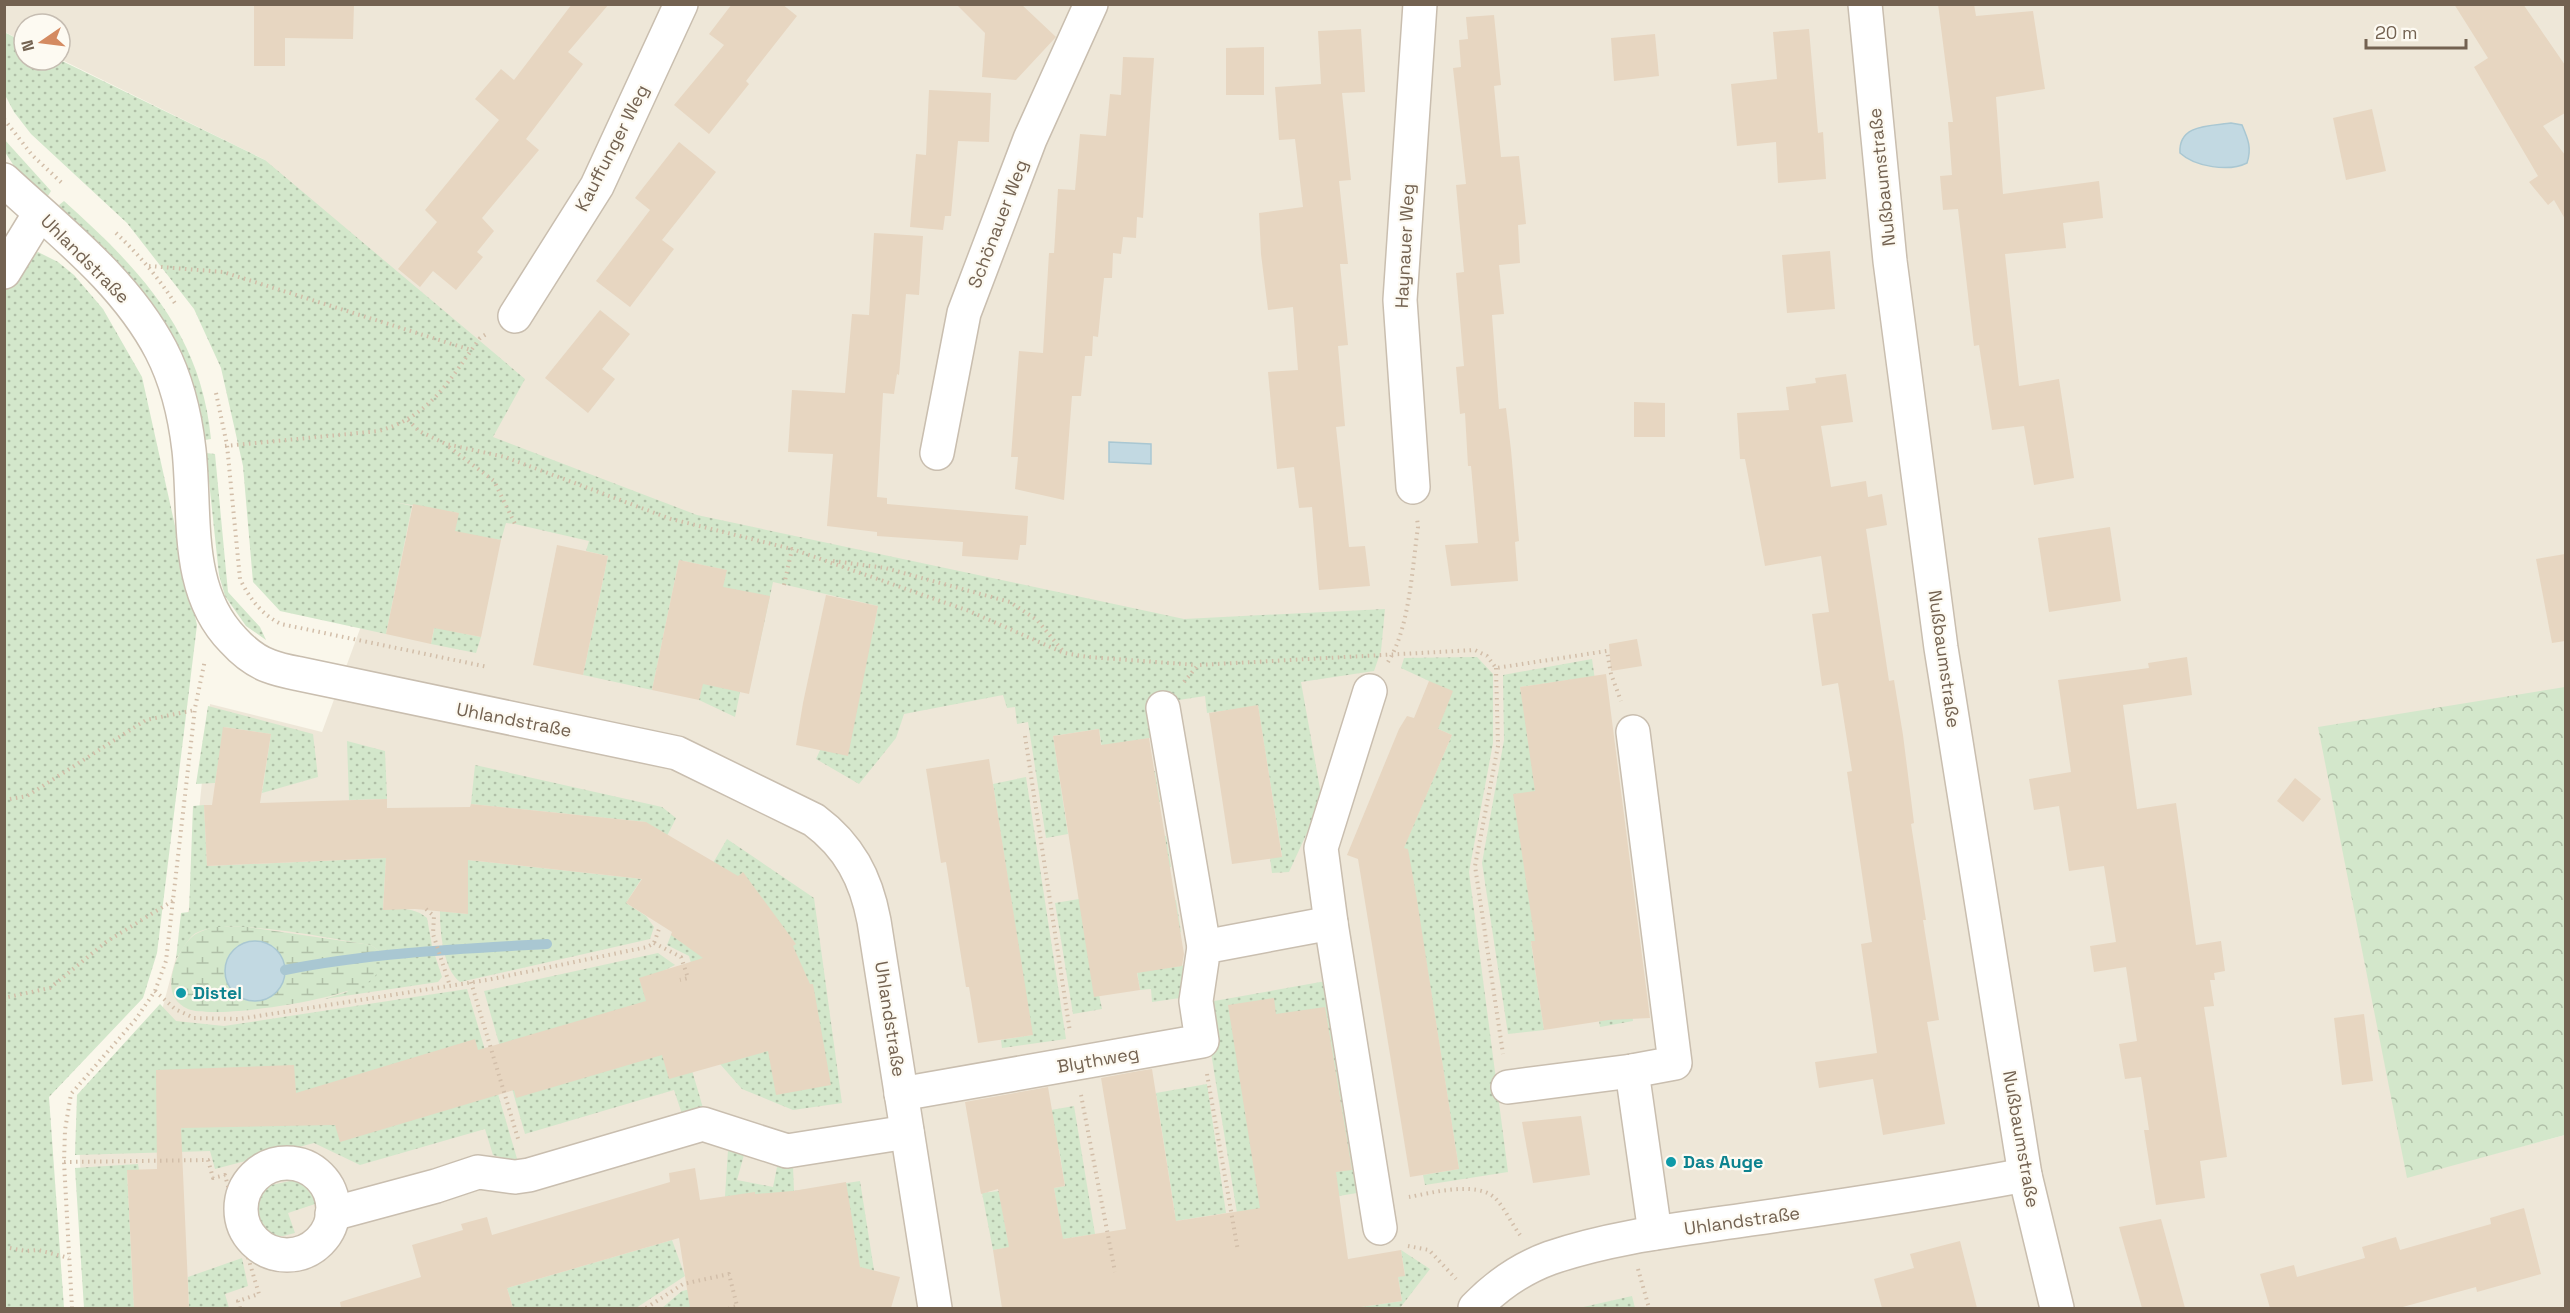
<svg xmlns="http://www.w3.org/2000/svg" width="2570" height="1313" viewBox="0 0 2570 1313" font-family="'Space Grotesk',sans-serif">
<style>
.residential{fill:#eee7d8}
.grass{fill:url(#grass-dots)}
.forest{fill:url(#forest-crowns)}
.wetland{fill:url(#wetland-marsh)}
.water{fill:#c2d9e2;stroke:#a9c7d2;stroke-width:1.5}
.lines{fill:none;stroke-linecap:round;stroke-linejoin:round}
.stream{stroke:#a9c7d2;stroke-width:10}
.building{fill:#e7d6c1}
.minor-casing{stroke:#c9beaf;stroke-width:36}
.path{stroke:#d2bea9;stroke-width:4;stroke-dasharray:1.5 4.5;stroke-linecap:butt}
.minor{stroke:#fff;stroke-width:33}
.culture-dot{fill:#0f9aa8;stroke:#fdfaf2;stroke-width:2}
.labels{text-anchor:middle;stroke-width:4.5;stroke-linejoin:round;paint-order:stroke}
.street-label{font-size:18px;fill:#736251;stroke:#fdfaf2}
.culture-label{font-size:18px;font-weight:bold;fill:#0d838f;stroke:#fdfaf2;text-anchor:start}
</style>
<defs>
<pattern id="grass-dots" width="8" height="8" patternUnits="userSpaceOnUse" patternTransform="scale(1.5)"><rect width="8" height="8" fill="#d3e7cb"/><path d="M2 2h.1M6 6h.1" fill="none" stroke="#b0bfa7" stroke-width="1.8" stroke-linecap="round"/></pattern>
<pattern id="forest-crowns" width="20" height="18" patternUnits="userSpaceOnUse" patternTransform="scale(1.5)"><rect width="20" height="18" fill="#d3e7cb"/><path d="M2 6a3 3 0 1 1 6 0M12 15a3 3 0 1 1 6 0" fill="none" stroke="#b0bfa7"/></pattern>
<pattern id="wetland-marsh" width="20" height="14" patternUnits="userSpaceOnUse" patternTransform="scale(1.5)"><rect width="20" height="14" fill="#d3e7cb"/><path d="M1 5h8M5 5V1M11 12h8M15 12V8" fill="none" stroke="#b0bfa7"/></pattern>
</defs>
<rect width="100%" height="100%" fill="#faf7eb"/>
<path class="residential" d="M4,5H2565V690L2407,1177L2565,1135V1308H87L77,1097L162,1010L189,908L210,704L322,732L360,629L386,502L265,160L60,59V24H24V42L5,32Z"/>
<g class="grass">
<path d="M4,32L24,42V60H60L265,160L525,379L493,437L697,515L1184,619L1385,609L1381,651L1374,671L1301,682L1322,800L1289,872L1272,873L1270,858L1282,856L1258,706L1207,713L1205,696L1146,705L1150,738L1125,742L1130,775L1155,771L1160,802L1135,807L1140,840L1166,836L1171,867L1145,872L1151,905L1176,900L1181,932L1156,937L1160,969L1186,965L1190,991L1180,998L1152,1002L1151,989L1140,990L1099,729L1053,736L1068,834L1046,838L1028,722L1017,724L1015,707L1007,708L1003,695L904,714L896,738L859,784L816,759L872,636L878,606L773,582L756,660L731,655L740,692L735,717L699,700L726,570L679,560L652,690L583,675L608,556L586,551L589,541L515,524L506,523L501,540L477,536L456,632L481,637L476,653L431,644L458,513L394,502L412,506L386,634L280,611L253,582L243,466L221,368L194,309L127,223L31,134L14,112L5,95Z"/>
<path d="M4,139L51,191L46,199L14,166L5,152Z"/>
<path d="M64,201C140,269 201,333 211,439L205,440L195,395L153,311L126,271L63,216L59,205Z"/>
<path d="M38,252L58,262L74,275L103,309L142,377L197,625L157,953L143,998L49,1097L64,1308H5L4,292C11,276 22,258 38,252Z"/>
<path d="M206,453L215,454L228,592L260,627L266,640L246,626L225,596L219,575Z"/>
<path d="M1477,657L1493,674V743L1469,872L1508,1172L1425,1185L1423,1175L1459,1169L1426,960L1398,861L1452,735L1438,729L1429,681L1401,668L1404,658Z"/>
<path d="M1592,659L1607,764L1633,1021L1600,1027L1587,933L1575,679L1520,687L1538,775L1535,941L1531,942L1544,1030L1508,1034L1482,863L1504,740L1503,675Z"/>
<path d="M208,706L313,734L318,777L262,793L271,734L224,727L215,783L196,784Z"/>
<path d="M347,741L385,751L387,799L349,800Z"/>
<path d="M475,765L662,807L676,818C662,848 644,875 626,903L646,916L654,927L650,939L460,982C443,969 440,932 440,911L468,914V860L642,879L646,822L471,804Z"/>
<path d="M1026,777L1066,1039L1002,1048L1001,1040L1032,1035L993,784Z"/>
<path d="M204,805L207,866L386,858L383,909C399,909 414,907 427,918L432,946L442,977L438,982L324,999L347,992L379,951L371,945C336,940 217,913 192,936C186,942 181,952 176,959L181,913L189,912L193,806Z"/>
<path d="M727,839L814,898L842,1103L793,1110L742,1089L720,1064L689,956L667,945L671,935Z"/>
<path d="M1079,899L1102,1009L1073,1014L1055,903Z"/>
<path d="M658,953L675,965L663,971L703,1108L682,1114L674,1090L525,1134L484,991Z"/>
<path d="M1326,981L1357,1193L1237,1213L1203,1003Z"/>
<path d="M467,989L518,1162L493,1155L485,1129L360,1165L314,1143L215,1169L210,1151L75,1155L77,1095L160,1004L176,1021L224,1026Z"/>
<path d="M1207,1084L1226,1213L1150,1225L1175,1214L1156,1093Z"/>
<path d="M1074,1106L1095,1234L993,1250L982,1193L999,1191L1008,1240L1061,1230L1054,1188L1065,1186L1059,1149L1052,1150L1045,1111Z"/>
<path d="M728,1150L744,1155L737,1180L773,1187L777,1167H793L794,1191L860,1181L880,1308H743L725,1196Z"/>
<path d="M138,1164L139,1170L127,1171L134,1308H84L75,1168Z"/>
<path d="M299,1179L324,1192L321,1202L288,1213L295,1233L283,1236H269L262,1228L255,1195L262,1187Z"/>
<path d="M672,1240L685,1276L636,1308H513L507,1288Z"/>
<path d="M1401,1250L1430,1269L1400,1308H1354L1402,1301L1398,1277L1405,1275Z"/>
<path d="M242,1258L248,1286L225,1294L229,1308H189L188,1277Z"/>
<path d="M726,1281L715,1308H662L682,1291Z"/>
<path d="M1632,1296L1635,1308H1579Z"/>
</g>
<path class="forest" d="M2565,687V1135L2407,1178L2318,727Z"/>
<path class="wetland" d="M214,927H247L371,945L379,951C380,962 381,972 371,980C349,999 215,1020 188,1009C169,1000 169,984 174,967C177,957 185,942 193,936C198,932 207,929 214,927Z"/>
<g class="water">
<path d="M2231,123L2242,125C2248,139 2252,148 2247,163C2229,172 2195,167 2180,153C2178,124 2210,126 2231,123Z"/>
<path d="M1109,442L1151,444V464L1109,462Z"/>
<circle cx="255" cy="971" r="30"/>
</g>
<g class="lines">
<path class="stream" d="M285,970C371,953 459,949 547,944"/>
</g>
<g class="building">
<path d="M254,4H354L353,39L285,38V66H254Z"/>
<path d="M572,4H609L568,52L583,64L526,139L539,150L482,218L494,231L477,252L483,257L456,290L433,271L420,287L398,269L437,222L425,210L499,120L475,99L501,69L514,80Z"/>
<path d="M732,4H782L797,16L746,81L749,84L709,134L674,105L724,45L709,34Z"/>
<path d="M956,4H1021L1056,37L1016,80L982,77L985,33Z"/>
<path d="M1938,4H1974L1976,16L2033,11L2045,89L1996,97L2003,194L2099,181L2103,218L2063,223L2066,248L2005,254L2019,386L2059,379L2074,478L2034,485L2024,426L1992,430L1979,345L1974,346L1958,209L1943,210L1940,176L1952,175L1948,122H1953Z"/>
<path d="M2454,4H2523L2565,65V113L2543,126L2565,155V219L2554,200L2548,205L2529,182L2538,176L2474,67L2488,58Z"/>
<path d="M1494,15L1501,85L1494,86L1501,157L1519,156L1526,224L1518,225L1520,263L1499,265L1504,314L1492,315L1499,409L1506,408L1511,450L1519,541L1515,542L1518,581L1451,586L1445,545L1478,543L1471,466H1468L1465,413L1460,414L1456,367L1464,366L1456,273L1464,272L1456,185L1466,184L1453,68L1461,67L1459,40L1468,39L1466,17Z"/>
<path d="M1361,29L1365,92L1342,93L1351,180L1339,181L1348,264H1340L1348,345L1338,346L1345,426L1336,427L1349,547L1365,546L1370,586L1319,590L1312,507L1299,508L1294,467L1277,469L1268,372L1298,370L1293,307L1268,310L1261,254L1259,213L1303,207L1295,139L1279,140L1275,87L1321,84L1318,31Z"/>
<path d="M1809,29L1818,133L1823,132L1826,179L1778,183L1776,142L1737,146L1731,84L1777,79L1773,32Z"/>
<path d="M1655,34L1659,76L1614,81L1611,38Z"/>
<path d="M1264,47V95H1226V48Z"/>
<path d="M1123,57L1154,58L1143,218L1137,217L1136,238L1123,237L1121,254L1113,253L1112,278H1104L1098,337L1093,336L1092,356H1085L1081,396H1072L1064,500L1015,489L1018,457H1011L1019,351L1043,353L1049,253H1054L1058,189L1075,190L1080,134L1106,136L1110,94L1121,95Z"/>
<path d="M929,90L991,93L989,142L958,141L951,216H945L943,230L910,227L916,154L926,155Z"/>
<path d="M2372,109L2386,171L2346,180L2333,118Z"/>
<path d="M679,142L716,172L662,240L674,249L630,307L596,281L650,210L635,198Z"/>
<path d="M874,233L923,236L919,295L906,294L899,375L897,374L894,394L883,393L877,497L887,498V504L1028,516L1026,545H1020L1018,560L962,556L963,542L877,536V532L827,526L833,454L788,452L792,390L845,393L852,314L869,315Z"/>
<path d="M1830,251L1835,309L1787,313L1782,255Z"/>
<path d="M600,310L630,334L602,369L615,379L588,413L545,378Z"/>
<path d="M1846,374L1853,422L1821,426L1831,487L1866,481L1868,497L1882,494L1887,525L1866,529L1889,681L1894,680L1903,735L1914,823L1911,824L1926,920H1923L1939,1020L1927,1022L1945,1124L1883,1135L1873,1079L1819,1088L1815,1062L1877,1053L1861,944L1872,942L1847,772L1852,771L1838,683L1822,686L1812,614L1829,612L1821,556L1765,566L1745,459H1740L1737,413L1789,410L1786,387L1816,383L1815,378Z"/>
<path d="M1634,402L1665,403V437H1634Z"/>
<path d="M413,504L459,513L455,531L501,540L481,637L434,628L431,644L386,634Z"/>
<path d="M2110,527L2121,601L2049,612L2038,538Z"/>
<path d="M557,545L608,556L583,675L533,665Z"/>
<path d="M2565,554V641L2552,643L2536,559Z"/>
<path d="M679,560L727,570L723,587L770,596L749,694L703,684L699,700L652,690Z"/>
<path d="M826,595L878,606L848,756L796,745L803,703Z"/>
<path d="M1637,639L1642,666L1611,671L1609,644Z"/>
<path d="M2187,657L2192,695L2123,705L2137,809L2176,803L2196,945L2221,941L2225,971L2214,973L2215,980H2210L2214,1006L2204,1007L2227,1157L2200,1161L2205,1198L2156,1205L2144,1130H2149L2141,1077L2125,1079L2119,1044L2137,1041L2126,967L2094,972L2090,946L2116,942L2104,866L2069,871L2059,806L2034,810L2029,779L2071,772L2058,680L2149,668L2148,663Z"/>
<path d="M1606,674L1650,1018L1608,1020L1544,1030L1531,941H1535L1513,794L1535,791L1520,687Z"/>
<path d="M1429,681L1453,691L1438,729L1452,735L1404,848L1408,849L1417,900L1459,1169L1410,1177L1358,859L1347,855L1399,729L1407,716L1414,718Z"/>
<path d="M1258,705L1282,857L1232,864L1209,713Z"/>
<path d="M223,727L271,734L260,803L387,799V808L470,807L471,804L646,822L738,876L743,872L796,944L793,946L810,984H813L831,1085L776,1095L768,1051L669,1079L662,1055L516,1098L514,1090L340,1142L335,1125L181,1128L189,1308H134L127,1170L157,1169L156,1070L294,1065L296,1093L475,1039L478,1050L646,1001L639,978L703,958L671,935L672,932L626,903L642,879L468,860V914L415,909L383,910L386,858L207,866L204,805H212Z"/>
<path d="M1099,729L1101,745L1149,738L1184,954L1182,966L1137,973L1140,990L1094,997L1053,736Z"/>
<path d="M989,759L1033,1035L978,1043L969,987H966L946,862L941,863L926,769Z"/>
<path d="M2295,778L2321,799L2303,822L2277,801Z"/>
<path d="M1274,998L1276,1014L1325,1007L1352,1170L1336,1172L1348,1259L1401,1250L1405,1276L1398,1277L1402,1301L1354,1308H1002L993,1250L1009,1247L998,1189L981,1194L965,1102L1048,1087L1065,1186L1054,1188L1063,1239L1126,1229L1101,1078L1139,1071L1152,1069L1176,1221L1260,1208L1228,1005Z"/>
<path d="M2364,1014L2373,1081L2342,1085L2334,1018Z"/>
<path d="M1581,1116L1590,1175L1533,1183L1522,1122Z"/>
<path d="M695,1168L700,1200L755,1192V1194L793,1191L846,1182L860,1267L900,1277L891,1308H690L679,1238L507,1288L513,1308H341L340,1302L421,1277L412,1245L463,1230L461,1224L487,1217L492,1235L670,1182L669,1173Z"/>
<path d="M2524,1208L2541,1274L2477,1292L2476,1287L2399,1308H2270L2260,1274L2294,1265L2297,1277L2365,1258L2362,1247L2396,1237L2400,1250L2491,1224L2490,1218Z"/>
<path d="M2161,1219L2185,1308H2142L2119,1227Z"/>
<path d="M1960,1241L1977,1308H1882L1874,1279L1914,1268L1910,1254Z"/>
</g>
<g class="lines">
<defs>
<g id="minor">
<path d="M1865,4L1890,261L1941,648L2025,1175L2057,1308"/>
<path d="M4,180C60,232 125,281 161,350C177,381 185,415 189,450C196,515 184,590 233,640C243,651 255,661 269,666C279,670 290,672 300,674L677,753L814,820C849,846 866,878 874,921L935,1308"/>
<path d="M4,272L40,213"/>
<path d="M515,316L597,186L681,4"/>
<path d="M937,453L964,313L1030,139L1091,4"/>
<path d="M1413,487L1400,300L1420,4"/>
<path d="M1163,708L1204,947"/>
<path d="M1331,923L1380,1228"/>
<path d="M1632,1071L1655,1233"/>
<path d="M1508,1087L1632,1071L1675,1063L1633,732"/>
<path d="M901,1094L1202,1041L1196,1001L1204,947L1331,923L1321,848L1370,691"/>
<circle cx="287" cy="1209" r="46"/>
<path d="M332,1214L436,1186L478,1172L515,1177L529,1175L703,1124L787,1151L907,1132"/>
<path d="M1475,1308C1496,1286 1520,1269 1550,1258C1614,1236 1684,1229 1751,1219C1843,1206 1934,1192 2025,1175"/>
</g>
</defs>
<use href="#minor" class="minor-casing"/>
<g class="path">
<path d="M4,119L32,155L64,185"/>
<path d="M116,233C139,255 159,278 176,305"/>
<path d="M149,266L223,272L471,350"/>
<path d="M216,393L227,445L240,579C250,599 261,614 281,624L488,667"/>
<path d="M408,420L419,431L446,444L505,457L671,519L792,549"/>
<path d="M225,446L379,431C431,416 450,379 480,338L488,333"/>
<path d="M449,447L494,481L515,524"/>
<path d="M833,561L885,568L1010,602L1037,620L1062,650"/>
<path d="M784,585L792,549L969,611L1064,653L1088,657L1197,665"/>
<path d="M1388,662C1410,627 1412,568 1418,527L1417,518"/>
<path d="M1496,668L1498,746L1475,866L1503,1054"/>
<path d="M1184,682L1198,665L1475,650L1487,656L1496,668L1607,651L1611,674L1621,701"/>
<path d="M1025,736L1070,1032"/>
<path d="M4,800L27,796L146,720L195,710"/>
<path d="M426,909L434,916L433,934L450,986"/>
<path d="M654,943L681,957L688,978L680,980"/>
<path d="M471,982L519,1142"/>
<path d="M155,991L175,1009L194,1018L239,1019L487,980L647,947L654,943L659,929"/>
<path d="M4,1001L8,997L50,988L106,942L174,900"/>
<path d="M1207,1074L1238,1251"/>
<path d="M1081,1095L1115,1272"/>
<path d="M64,1162L208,1160L213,1178L225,1175L238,1224"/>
<path d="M1409,1197C1431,1193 1478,1180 1496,1199C1505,1209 1512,1224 1520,1235"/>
<path d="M1408,1246L1429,1250L1456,1279"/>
<path d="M4,1247L26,1251L38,1250L69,1258"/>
<path d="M1638,1269L1649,1308"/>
<path d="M72,1308L64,1162L65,1130L71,1094L136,1019L155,991L166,961L195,708L205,660"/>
<path d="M240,1308L238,1301L259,1294L238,1224L242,1223"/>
<path d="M646,1308L683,1284L729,1274L737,1306L729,1308"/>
</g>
<use href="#minor" class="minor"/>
</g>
<g class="culture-dot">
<circle cx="181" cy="993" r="6"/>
<circle cx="1671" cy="1162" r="6"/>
</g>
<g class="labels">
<g class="street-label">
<text transform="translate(612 148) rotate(-63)" y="6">Kauffunger Weg</text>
<text transform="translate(1882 177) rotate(-96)" y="6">Nußbaumstraße</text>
<text transform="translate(998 224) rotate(-69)" y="6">Schönauer Weg</text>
<text transform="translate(1405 246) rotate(-87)" y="6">Haynauer Weg</text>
<text transform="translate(85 259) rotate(45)" y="6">Uhlandstraße</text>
<text transform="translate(1944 659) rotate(82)" y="6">Nußbaumstraße</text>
<text transform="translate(514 720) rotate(11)" y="6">Uhlandstraße</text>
<text transform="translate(890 1019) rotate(81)" y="6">Uhlandstraße</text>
<text transform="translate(1098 1060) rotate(-10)" y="6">Blythweg</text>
<text transform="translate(2021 1139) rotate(80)" y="6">Nußbaumstraße</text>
<text transform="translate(1742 1221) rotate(-8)" y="6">Uhlandstraße</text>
</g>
<g class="culture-label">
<text x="193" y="999">Distel</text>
<text x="1683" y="1168">Das Auge</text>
</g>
</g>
<rect width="2570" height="1313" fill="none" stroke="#736251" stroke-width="12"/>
<g transform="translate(42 42) rotate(256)"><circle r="28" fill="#fdfaf2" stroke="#c6bdb2" stroke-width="1.5"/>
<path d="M0-4.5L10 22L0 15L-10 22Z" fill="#d48a61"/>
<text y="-9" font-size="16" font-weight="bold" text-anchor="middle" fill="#736251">N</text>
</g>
<path d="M2366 39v9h100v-9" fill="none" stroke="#736251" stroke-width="3"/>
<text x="2375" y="39" font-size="18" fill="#736251" stroke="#fdfaf2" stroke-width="4.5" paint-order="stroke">20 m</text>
</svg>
